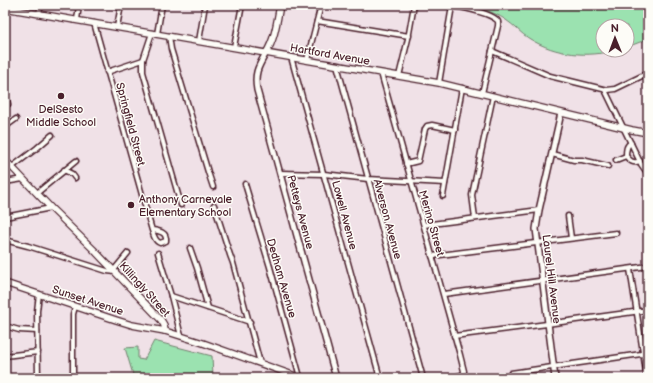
<svg xmlns="http://www.w3.org/2000/svg" width="653" height="383" viewBox="0 0 653 383" font-family="'Balsamiq Sans',sans-serif">
<style>
.green{fill:#9be2b0;stroke:#72806e}
.lines{fill:none;stroke-linecap:round;stroke-linejoin:round}
.minor-casing{stroke:#4a1f2b;stroke-width:7}
.tertiary-casing{stroke:#4a1f2b;stroke-width:8}
.secondary-casing{stroke:#4a1f2b;stroke-width:8}
.minor{stroke:#fdfcf7;stroke-width:4}
.tertiary{stroke:#fdfcf7;stroke-width:5}
.secondary{stroke:#fdfcf7;stroke-width:5.5}
.poi-dot{fill:#4a1f2b;stroke:#fdfcf7;stroke-width:1.5}
.labels{text-anchor:middle;stroke-width:3;stroke-linejoin:round;paint-order:stroke}
.street-label{font-size:11px;fill:#4a1f2b;stroke:#fdfcf7}
.poi-label{font-size:11px;fill:#4a1f2b;stroke:#fdfcf7}
</style>
<rect width="100%" height="100%" fill="#f0e1e7"/>
<filter id="ink" filterUnits="userSpaceOnUse"><feTurbulence type="fractalNoise" baseFrequency=".025" numOctaves="2"/><feDisplacementMap in="SourceGraphic" scale="8" xChannelSelector="R" yChannelSelector="G"/><feConvolveMatrix kernelMatrix="1 2 1 2 8 2 1 2 1" color-interpolation-filters="sRGB"/></filter>
<g filter="url(#ink)">
<g class="green">
<path d="M484,5H648V39L627,47V26H603V50H617C588,58 556,55 530,39C521,34 514,25 506,20C499,15 491,12 483,9L485,6Z"/>
<path d="M154,341L212,356L213,376L217,378H134L125,348L138,347V359L144,360Z"/>
</g>
<g class="lines">
<defs>
<g id="minor">
<path d="M448,5C460,7 488,12 497,20C499,22 498,23 498,26L482,93"/>
<path d="M39,13L41,5"/>
<path d="M77,20L79,5"/>
<path d="M317,21L409,36"/>
<path d="M94,23L151,227C153,233 154,241 160,243L166,241C167,232 159,231 152,230"/>
<path d="M117,27L121,5"/>
<path d="M152,33L143,60V72L181,205"/>
<path d="M157,34L162,5"/>
<path d="M169,36L171,49L208,172L213,187"/>
<path d="M199,41L205,5"/>
<path d="M234,47L242,5"/>
<path d="M492,51L550,76L607,90L615,89L648,73"/>
<path d="M291,57L380,378"/>
<path d="M307,60L321,5"/>
<path d="M337,65L423,378"/>
<path d="M107,72L143,60"/>
<path d="M381,73L460,355L464,371L463,378"/>
<path d="M399,76L408,39L414,5"/>
<path d="M439,83L452,6"/>
<path d="M605,90L641,164L648,174"/>
<path d="M5,92L8,104"/>
<path d="M5,127L16,119"/>
<path d="M631,143C626,145 626,151 626,156C630,161 633,164 640,161"/>
<path d="M552,154L574,160H582L608,166"/>
<path d="M616,160L626,156"/>
<path d="M406,164L418,161L425,129L427,126L432,125L455,130"/>
<path d="M12,167L37,148L52,135"/>
<path d="M64,170L72,174L75,178"/>
<path d="M280,173L324,174L368,179L445,183"/>
<path d="M5,182L23,179"/>
<path d="M245,184L270,267L300,377"/>
<path d="M37,193L76,161"/>
<path d="M443,196L462,88"/>
<path d="M214,205L230,255L233,263L260,363"/>
<path d="M568,216L571,238"/>
<path d="M5,217L51,208"/>
<path d="M475,218L472,195L493,96"/>
<path d="M424,225L539,210"/>
<path d="M5,240L28,246L107,271L116,272"/>
<path d="M190,248L197,268L208,308"/>
<path d="M158,253L171,296L181,336"/>
<path d="M432,256L616,233"/>
<path d="M630,269L647,378"/>
<path d="M114,270L128,253"/>
<path d="M444,294L648,266"/>
<path d="M171,296L250,322"/>
<path d="M5,326L19,330L37,331"/>
<path d="M454,336L547,324L648,310"/>
<path d="M5,356L38,352"/>
<path d="M511,373L648,353"/>
<path d="M38,378L37,311L39,294"/>
<path d="M73,378V314L75,307"/>
<path d="M451,378L464,374"/>
</g>
<g id="tertiary">
<path d="M266,53C258,67 254,73 257,90L336,378"/>
<path d="M555,378L536,229L539,210L561,113"/>
</g>
<g id="secondary">
<path d="M5,8L439,83L632,130L648,133"/>
<path d="M266,53C275,39 277,21 280,5"/>
<path d="M5,160L51,208L93,249L161,320L164,325L165,331"/>
<path d="M5,283L116,320L132,325L165,331L203,343L301,378"/>
</g>
</defs>
<use href="#minor" class="minor-casing"/>
<use href="#tertiary" class="tertiary-casing"/>
<use href="#secondary" class="secondary-casing"/>
<use href="#minor" class="minor"/>
<use href="#tertiary" class="tertiary"/>
<use href="#secondary" class="secondary"/>
</g>
</g>
<g class="poi-dot">
<circle cx="61" cy="96" r="4"/>
<circle cx="131" cy="205" r="4"/>
</g>
<g class="labels">
<g class="street-label">
<text transform="translate(330 54) rotate(10)" y="4">Hartford Avenue</text>
<text transform="translate(131 124) rotate(75)" y="4">Springfield Street</text>
<text transform="translate(301 212) rotate(75)" y="4">Petteys Avenue</text>
<text transform="translate(345 215) rotate(75)" y="4">Lowell Avenue</text>
<text transform="translate(388 219) rotate(75)" y="4">Alverson Avenue</text>
<text transform="translate(432 223) rotate(74)" y="4">Merino Street</text>
<text transform="translate(282 278) rotate(74)" y="4">Dedham Avenue</text>
<text transform="translate(552 279) rotate(83)" y="4">Laurel Hill Avenue</text>
<text transform="translate(145 289) rotate(48)" y="4">Killingly Street</text>
<text transform="translate(88 300) rotate(18)" y="4">Sunset Avenue</text>
</g>
<g class="poi-label">
<text x="61" y="113">DelSesto<tspan x="61" dy="13">Middle School</tspan></text>
<text x="139" y="203" text-anchor="start">Anthony Carnevale<tspan x="139" dy="13">Elementary School</tspan></text>
</g>
</g>
<rect width="653" height="383" fill="none" stroke="#fdfcf7" stroke-width="20"/>
<rect x="10" y="10" width="633" height="363" fill="none" stroke="#4a1f2b" stroke-width="1.5" filter="url(#ink)"/>
<g transform="translate(615 38) rotate(359)"><circle r="19" fill="#fdfcf7" stroke="#b5a4a5"/>
<path d="M0-3L7 15L0 10L-7 15Z" fill="#4a1f2b"/>
<text y="-6" font-size="11" font-weight="bold" text-anchor="middle" fill="#4a1f2b">N</text>
</g>
</svg>
